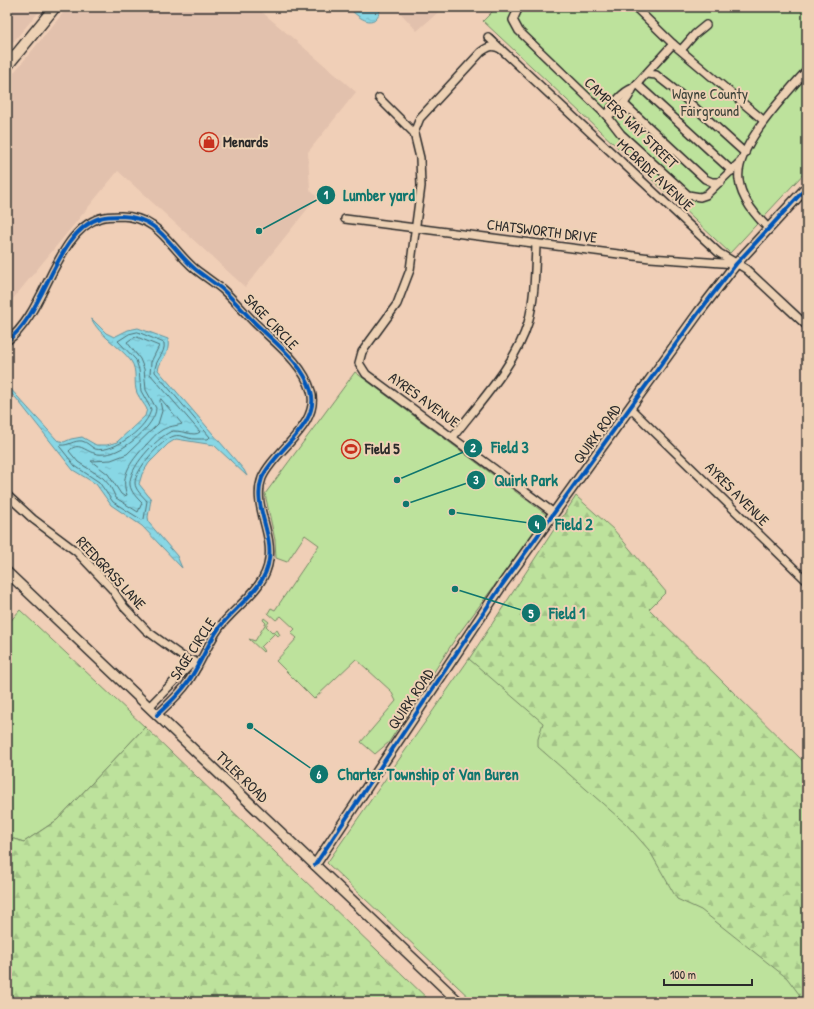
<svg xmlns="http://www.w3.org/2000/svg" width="814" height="1009" viewBox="0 0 814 1009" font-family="'Patrick Hand',sans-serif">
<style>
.built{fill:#e2c1ad}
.green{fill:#bde29c;stroke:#748664}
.forest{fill:url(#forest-firs);stroke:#748664}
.water{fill:url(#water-ripples);stroke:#63929b}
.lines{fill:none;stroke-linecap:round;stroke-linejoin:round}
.shore{stroke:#507075;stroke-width:1}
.minor-casing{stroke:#2b2b2b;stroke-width:10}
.tertiary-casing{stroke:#2b2b2b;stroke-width:12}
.secondary-casing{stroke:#2b2b2b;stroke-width:13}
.minor{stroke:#edd1b4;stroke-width:7}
.tertiary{stroke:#edd1b4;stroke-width:9}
.secondary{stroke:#edd1b4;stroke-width:10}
.cycleway-casing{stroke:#edd1b4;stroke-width:6}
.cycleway{stroke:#0057b8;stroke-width:4}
.labels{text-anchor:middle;stroke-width:4;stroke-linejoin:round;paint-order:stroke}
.park-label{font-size:15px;fill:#41463c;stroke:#edd1b4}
.street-label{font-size:15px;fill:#2b2b2b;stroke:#edd1b4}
.poi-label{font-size:15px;font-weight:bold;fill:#2b2b2b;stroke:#edd1b4;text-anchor:start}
.leader{fill:none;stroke:#0f766e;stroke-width:1.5}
.callout-dot{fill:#0f766e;stroke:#edd1b4;stroke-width:1.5}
.mark-label{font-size:12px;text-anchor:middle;font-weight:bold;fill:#fff}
.callout-label{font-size:16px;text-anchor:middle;font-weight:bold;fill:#0f766e;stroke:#edd1b4;stroke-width:4;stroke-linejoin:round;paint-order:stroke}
</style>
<defs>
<pattern id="forest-firs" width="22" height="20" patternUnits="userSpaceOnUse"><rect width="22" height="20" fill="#bde29c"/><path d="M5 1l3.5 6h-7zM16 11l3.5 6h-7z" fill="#a3c287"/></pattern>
<pattern id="water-ripples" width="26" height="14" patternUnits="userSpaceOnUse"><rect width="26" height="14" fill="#88d7e5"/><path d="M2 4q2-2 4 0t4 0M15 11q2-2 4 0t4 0" fill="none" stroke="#76b9c5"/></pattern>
</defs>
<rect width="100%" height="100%" fill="#f0cfb7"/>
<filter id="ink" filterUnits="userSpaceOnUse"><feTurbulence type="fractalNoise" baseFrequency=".025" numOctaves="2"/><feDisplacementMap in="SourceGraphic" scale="8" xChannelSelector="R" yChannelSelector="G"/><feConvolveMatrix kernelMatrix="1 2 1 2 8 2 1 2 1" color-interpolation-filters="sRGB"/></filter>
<g filter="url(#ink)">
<g class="built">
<path d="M7,7H43L7,49Z"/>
<path d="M68,7H260L262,12L356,92L308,152L310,190L317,197L245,287L118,171L7,306V81Z"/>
<path d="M395,7H444L417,31Z"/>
</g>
<g class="green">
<path d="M497,7H807V170L730,253L483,21Z"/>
<path d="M355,372L547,515L457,636L389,742L375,754L361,742L396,701L391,691L356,659L314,699L276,661L297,638L291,633L295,629L281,616L276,620L268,613L271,608L275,610L319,545L305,535L287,562L276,558L275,540L265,494Z"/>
<path d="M20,610L145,727L57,820L24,842L7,837V625Z"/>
<path d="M264,618L269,622L266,626L273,633L277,630L280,635L278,636L275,633L261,647L264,651L263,652L249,639L255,641L266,623L263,620Z"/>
<path d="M469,659L547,720L807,985V1002H474L327,863Z"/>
</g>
<g class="forest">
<path d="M576,496L614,530L666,592L649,609L807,765V1002H801L799,994L787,978L701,910L677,899L649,850L626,824L538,747V739L543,723L469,659Z"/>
<path d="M145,727L431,1002H7V837L24,842L57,820Z"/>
</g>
<g class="water">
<path d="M350,7H377L380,11C374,29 360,19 350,9Z"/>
<path d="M91,318L106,333L114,337L128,330L138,328L168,339C170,357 161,356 158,370L244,470L247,476L214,445L176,439L168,444L149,463L142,474L139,484L151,499L148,517L149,523L177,556L182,568L142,526L111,505L96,484L73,470L16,398L7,390V385L57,440L64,442L71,439L82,437L96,445H107L117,442L145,416L147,409C144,404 140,399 137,393C133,383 138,371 131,361C119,345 100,337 91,318Z"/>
</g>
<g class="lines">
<g class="shore">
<path d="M138,332L164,343C166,354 154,360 155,372L210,437L208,439C204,439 199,439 195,439C188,439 181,434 174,436C161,440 135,470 135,483C135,490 143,496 147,501L144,519L142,520L113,502L99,482L75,466L60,447L61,445C68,446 74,440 82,441C87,442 91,447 95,449C114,454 149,426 151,409L141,391L139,370L136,360L118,341L129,334Z"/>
<path d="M137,337L159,346L151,362L150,374L200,432C194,438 179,428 170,432C156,439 128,468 130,485C131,492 137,498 142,503L138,512L116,498L110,486L103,478L78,462L69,451C78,441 85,451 94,453C97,455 103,454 106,454C123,453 156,425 156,408L146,390L144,369L140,359L127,342L131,339Z"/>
<path d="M161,399L182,424C176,426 169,426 162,430C155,434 151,440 146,445C133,459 119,475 127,495L124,496L121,494L108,474L91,461L111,460L127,454L158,424L162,411L160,401Z"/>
</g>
<defs>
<g id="minor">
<path d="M519,7L513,20L519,31L607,116L621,134L688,195L700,197L706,195L740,162"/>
<path d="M635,7L673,44L763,120"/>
<path d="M488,37L719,253L746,269L807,326"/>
<path d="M501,49C492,45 489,46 481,52L420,118L414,133L420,158L421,186L410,270L397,304L362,352L359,363L366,374L554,513"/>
<path d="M681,50L695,34L706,25"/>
<path d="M647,74L656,75L680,94L745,153"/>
<path d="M637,84L732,171"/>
<path d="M379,98L414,133"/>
<path d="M624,104L705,179L712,182H721"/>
<path d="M607,116C620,109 627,102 633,88L673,44"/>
<path d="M607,116C612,105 622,92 633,88"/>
<path d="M345,219L650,258L736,264"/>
<path d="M769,229C756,216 741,199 739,180C734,148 787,93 807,70"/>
<path d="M7,341C46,313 55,232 100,218C106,216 114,216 121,216C160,217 169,247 195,269C204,276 213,282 222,289C233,299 243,311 254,322C274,342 303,363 311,391C321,425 274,450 262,478C252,504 273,532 269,559C266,589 235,606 219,628C207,645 200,665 188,682C180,694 167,705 157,715"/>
<path d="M631,409L807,581"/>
<path d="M453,437C479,403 516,364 528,323C535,297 535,270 536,244"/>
<path d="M7,495L33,519L77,552L112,589L124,607L147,631L197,667"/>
<path d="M149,707L194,661"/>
</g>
<g id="tertiary">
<path d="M7,572L459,1002"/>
<path d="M315,865L502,585L699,312L736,264L807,187"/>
</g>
<path id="secondary" d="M7,66L55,7"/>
</defs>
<use href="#minor" class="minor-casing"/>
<use href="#tertiary" class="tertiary-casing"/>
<use href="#secondary" class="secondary-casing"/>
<use href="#minor" class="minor"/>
<use href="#tertiary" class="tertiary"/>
<use href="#secondary" class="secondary"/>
<defs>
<g id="cycleway">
<path d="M7,341C46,313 55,232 100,218C106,216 114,216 121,216C160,217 169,247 195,269C204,276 213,282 222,289C233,299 243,311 254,322C274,342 303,363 311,391C321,425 274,450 262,478C252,504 273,532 269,559C266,589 235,606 219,628C207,645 200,665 188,682C180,694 167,705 157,715"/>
<path d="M315,865L502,585L699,312L736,264L807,187"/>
</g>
</defs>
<use href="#cycleway" class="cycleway-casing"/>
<use href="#cycleway" class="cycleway"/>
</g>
</g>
<defs>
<symbol id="shop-ring" viewBox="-11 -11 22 22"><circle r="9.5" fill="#edd1b4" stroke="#c8321e" stroke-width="1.5"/><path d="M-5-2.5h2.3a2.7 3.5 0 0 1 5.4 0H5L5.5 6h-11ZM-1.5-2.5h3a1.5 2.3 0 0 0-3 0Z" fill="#c8321e"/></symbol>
<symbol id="stadium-ring" viewBox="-11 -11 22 22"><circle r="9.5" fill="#edd1b4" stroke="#c8321e" stroke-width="1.5"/><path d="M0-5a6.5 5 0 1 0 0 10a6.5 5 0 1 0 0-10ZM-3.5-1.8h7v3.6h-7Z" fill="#c8321e"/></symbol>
</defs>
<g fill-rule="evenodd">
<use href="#shop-ring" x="198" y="131" width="22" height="22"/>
<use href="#stadium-ring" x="340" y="438" width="22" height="22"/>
</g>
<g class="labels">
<g class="park-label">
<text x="710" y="99">Wayne County<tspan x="710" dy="17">Fairground</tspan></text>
</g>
<g class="street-label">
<text transform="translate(631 123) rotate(44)" y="5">CAMPERS WAY STREET</text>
<text transform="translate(655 175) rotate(43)" y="5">MCBRIDE AVENUE</text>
<text transform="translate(542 231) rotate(7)" y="5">CHATSWORTH DRIVE</text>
<text transform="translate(271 322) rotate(46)" y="5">SAGE CIRCLE</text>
<text transform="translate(424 400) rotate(36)" y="5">AYRES AVENUE</text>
<text transform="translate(597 434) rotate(-54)" y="5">QUIRK ROAD</text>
<text transform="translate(737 494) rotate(45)" y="5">AYRES AVENUE</text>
<text transform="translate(111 573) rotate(47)" y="5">REEDGRASS LANE</text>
<text transform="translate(193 649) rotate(-57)" y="5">SAGE CIRCLE</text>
<text transform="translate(411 699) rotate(-56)" y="5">QUIRK ROAD</text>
<text transform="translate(242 777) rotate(44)" y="5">TYLER ROAD</text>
</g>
<g class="poi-label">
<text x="223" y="147">Menards</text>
<text x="365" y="454">Field 5</text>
</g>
</g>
<path class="leader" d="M259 231L326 195M397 480L473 448M406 504L476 480M452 512L537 524M455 589L531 613M250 726L319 774"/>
<g class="callout-dot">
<circle cx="259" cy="231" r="4"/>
<circle cx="397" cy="480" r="4"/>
<circle cx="406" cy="504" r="4"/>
<circle cx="452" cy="512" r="4"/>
<circle cx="455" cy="589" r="4"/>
<circle cx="250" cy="726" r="4"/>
<circle cx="326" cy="195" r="10"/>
<circle cx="473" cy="448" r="10"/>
<circle cx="476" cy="480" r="10"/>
<circle cx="537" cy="524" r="10"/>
<circle cx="531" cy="613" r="10"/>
<circle cx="319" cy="774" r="10"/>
</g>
<g class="mark-label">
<text x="326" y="199">1</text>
<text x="473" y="452">2</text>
<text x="476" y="484">3</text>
<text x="537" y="529">4</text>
<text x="531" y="618">5</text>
<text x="319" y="779">6</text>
</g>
<g class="callout-label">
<text x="379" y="201">Lumber yard</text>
<text x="510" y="453">Field 3</text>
<text x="526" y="486">Quirk Park</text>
<text x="574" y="530">Field 2</text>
<text x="567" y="619">Field 1</text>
<text x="428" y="780">Charter Township of Van Buren</text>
</g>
<rect width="814" height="1009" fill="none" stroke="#edd1b4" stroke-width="24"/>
<rect x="12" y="12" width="790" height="985" fill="none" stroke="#2b2b2b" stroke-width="1.5" filter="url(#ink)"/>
<path d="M664 979v6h88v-6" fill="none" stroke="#2b2b2b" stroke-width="2"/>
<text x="670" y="979" font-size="12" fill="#2b2b2b" stroke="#edd1b4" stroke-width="3" paint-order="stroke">100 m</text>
</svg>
